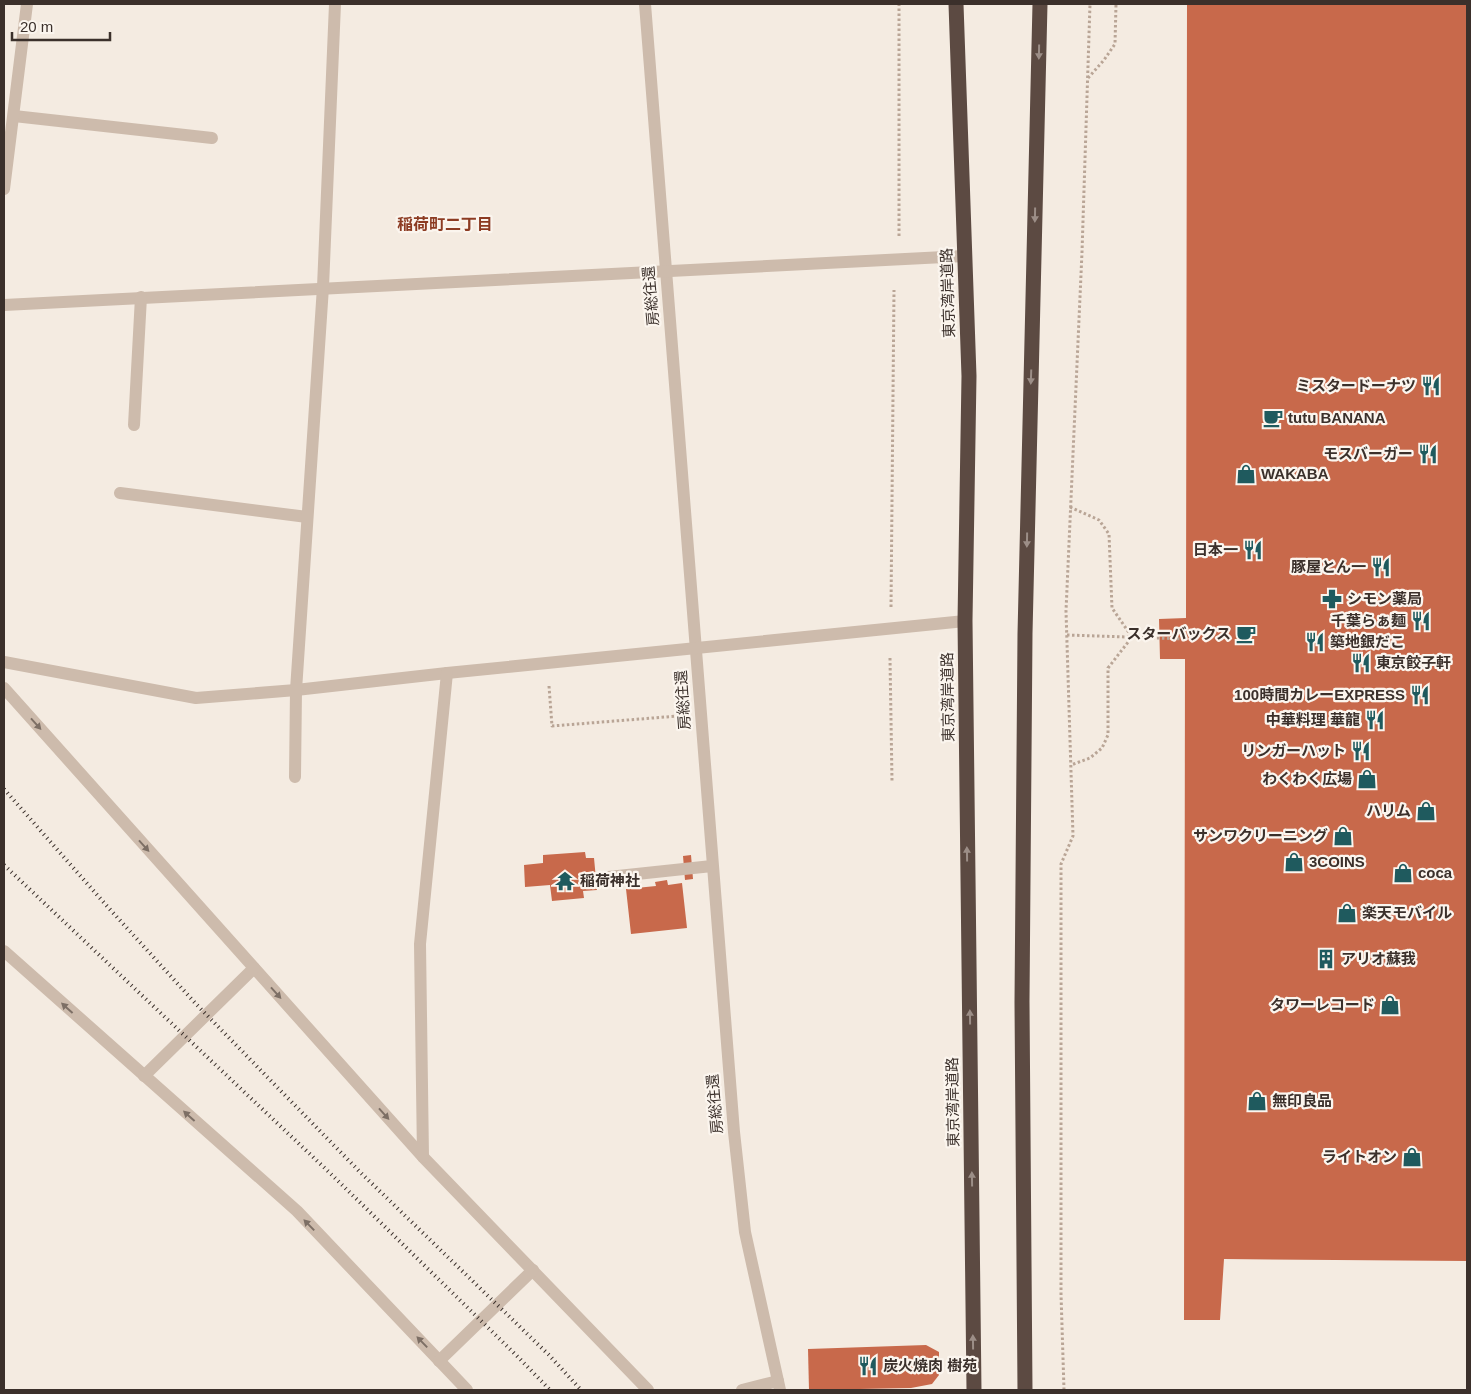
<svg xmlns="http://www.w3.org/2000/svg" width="1471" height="1394" viewBox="0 0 1471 1394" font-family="Helvetica,'Noto Sans JP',sans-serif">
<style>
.building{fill:#c8694b}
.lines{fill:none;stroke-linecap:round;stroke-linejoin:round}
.path{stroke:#b9a596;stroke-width:3;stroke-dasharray:2.5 2.5;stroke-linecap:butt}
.minor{stroke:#cdbbac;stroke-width:12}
.highway{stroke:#5c4a42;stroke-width:15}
.rail{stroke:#3b302b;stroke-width:4;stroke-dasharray:1 4;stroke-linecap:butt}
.oneway{fill:#9c8e87}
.oneway2{fill:#7d6f65}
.labels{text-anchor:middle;stroke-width:4.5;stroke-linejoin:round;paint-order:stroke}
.street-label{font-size:15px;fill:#3b302b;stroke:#fbf5ee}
.poi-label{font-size:15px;font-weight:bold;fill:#3b302b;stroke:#fbf5ee;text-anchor:end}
.neighbourhood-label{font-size:16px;font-weight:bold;fill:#8c3b22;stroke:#fbf5ee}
</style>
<rect width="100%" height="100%" fill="#f4ebe1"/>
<g class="building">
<path d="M1187,4H1467V1261L1224,1259L1220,1320H1184L1185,659H1160L1159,619L1186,618Z"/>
<path d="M585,852L586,858H594L597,890L583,891L584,898L552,901L550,885L525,887L524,865L543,863V855Z"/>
<path d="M691,855L693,879L685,880L683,856Z"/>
<path d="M667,880L668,885L682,883L687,928L631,934L626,889L656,886L655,882Z"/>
<path d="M926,1345L939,1352V1375L932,1384L911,1388L809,1390L808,1349Z"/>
</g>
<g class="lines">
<g class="path">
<path d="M1088,78L1104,60L1115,44L1116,4"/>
<path d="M899,236V4"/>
<path d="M1070,507L1099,520L1109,534L1112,608L1132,637L1108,668V735L1102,748L1090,758L1071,765"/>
<path d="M891,607L894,290"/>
<path d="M1067,635L1186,639"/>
<path d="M890,658L892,781"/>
<path d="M549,686L552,726L678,716"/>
<path d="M1064,1390L1061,1294V864L1073,836L1066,611L1082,252L1090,4"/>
</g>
<g class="minor">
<path d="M645,4L734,1132L745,1232L780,1390"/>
<path d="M14,116L212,138"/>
<path d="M4,189L27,4"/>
<path d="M4,305L964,256"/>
<path d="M134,425L141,297"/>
<path d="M120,493L307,517"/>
<path d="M4,662L196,698L296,690L447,673L965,621"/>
<path d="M4,688L423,1157L648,1390"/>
<path d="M295,777L296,690L323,287L335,4"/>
<path d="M599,878L712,866"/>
<path d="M4,951L297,1211L467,1390"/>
<path d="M144,1076L254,968"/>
<path d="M423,1157L420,944L447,673"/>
<path d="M439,1361L533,1270"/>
<path d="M742,1390L778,1381"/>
</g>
<g class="highway">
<path d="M956,4L969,376L965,621L974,1390"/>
<path d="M1025,1390L1022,1002L1025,634L1040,4"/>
</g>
<g class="rail">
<path d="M4,789L106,905L197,1005L360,1172L549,1355L581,1390"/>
<path d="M4,865L331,1174L520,1359L550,1390"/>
</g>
</g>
<defs><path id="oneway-solid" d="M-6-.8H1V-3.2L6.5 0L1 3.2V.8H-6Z" transform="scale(1.25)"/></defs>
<g class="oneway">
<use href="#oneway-solid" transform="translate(1039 52) rotate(91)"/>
<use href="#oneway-solid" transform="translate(1035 215) rotate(91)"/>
<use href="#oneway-solid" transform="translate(1031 377) rotate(92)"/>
<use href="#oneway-solid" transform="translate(1027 540) rotate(91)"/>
<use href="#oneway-solid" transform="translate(967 854) rotate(-91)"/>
<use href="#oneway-solid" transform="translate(970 1017) rotate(-91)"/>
<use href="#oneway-solid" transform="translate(972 1179) rotate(-91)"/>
<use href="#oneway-solid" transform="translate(973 1342) rotate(-91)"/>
</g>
<g class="oneway2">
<use href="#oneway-solid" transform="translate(36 724) rotate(48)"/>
<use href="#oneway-solid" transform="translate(144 846) rotate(48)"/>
<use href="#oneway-solid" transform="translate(276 993) rotate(48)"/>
<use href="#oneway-solid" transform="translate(67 1008) rotate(-138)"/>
<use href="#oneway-solid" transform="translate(384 1114) rotate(48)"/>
<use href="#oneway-solid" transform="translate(189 1116) rotate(-138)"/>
<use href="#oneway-solid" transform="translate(309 1225) rotate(-134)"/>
<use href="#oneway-solid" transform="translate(422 1342) rotate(-134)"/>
</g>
<defs>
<symbol id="restaurant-bare" viewBox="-9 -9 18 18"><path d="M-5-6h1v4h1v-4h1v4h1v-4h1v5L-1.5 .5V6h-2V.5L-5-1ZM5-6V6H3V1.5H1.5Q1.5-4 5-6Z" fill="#1f5a5e" stroke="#fbf5ee" stroke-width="2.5" paint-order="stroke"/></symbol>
<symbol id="cafe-bare" viewBox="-9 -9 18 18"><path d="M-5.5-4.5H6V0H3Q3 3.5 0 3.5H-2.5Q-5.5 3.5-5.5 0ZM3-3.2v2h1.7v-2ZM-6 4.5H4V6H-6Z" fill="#1f5a5e" stroke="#fbf5ee" stroke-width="2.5" paint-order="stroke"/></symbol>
<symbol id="shop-bare" viewBox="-9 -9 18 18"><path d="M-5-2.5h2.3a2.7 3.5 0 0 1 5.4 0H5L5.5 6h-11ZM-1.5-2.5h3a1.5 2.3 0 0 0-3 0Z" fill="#1f5a5e" stroke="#fbf5ee" stroke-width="2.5" paint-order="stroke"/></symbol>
<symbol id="pharmacy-bare" viewBox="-9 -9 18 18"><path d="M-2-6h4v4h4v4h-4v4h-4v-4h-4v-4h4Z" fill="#1f5a5e" stroke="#fbf5ee" stroke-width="2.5" paint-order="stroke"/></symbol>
<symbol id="temple-bare" viewBox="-9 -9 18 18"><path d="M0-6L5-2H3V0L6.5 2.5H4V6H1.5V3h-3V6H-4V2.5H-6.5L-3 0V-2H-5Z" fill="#1f5a5e" stroke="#fbf5ee" stroke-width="2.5" paint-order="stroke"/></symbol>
<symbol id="building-bare" viewBox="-9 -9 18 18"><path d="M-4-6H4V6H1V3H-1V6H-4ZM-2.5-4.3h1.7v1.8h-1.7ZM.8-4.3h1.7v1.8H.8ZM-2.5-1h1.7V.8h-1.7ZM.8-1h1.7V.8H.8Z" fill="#1f5a5e" stroke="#fbf5ee" stroke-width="2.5" paint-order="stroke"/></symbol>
</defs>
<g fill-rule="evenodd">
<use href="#restaurant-bare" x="1417" y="372" width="28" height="28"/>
<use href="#cafe-bare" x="1259" y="404" width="28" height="28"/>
<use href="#restaurant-bare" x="1414" y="440" width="28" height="28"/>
<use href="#shop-bare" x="1232" y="460" width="28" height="28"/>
<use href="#restaurant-bare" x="1239" y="536" width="28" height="28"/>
<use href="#restaurant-bare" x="1367" y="553" width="28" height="28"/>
<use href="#pharmacy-bare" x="1318" y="585" width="28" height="28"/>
<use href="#restaurant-bare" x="1407" y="607" width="28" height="28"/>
<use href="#cafe-bare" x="1232" y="620" width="28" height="28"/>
<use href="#restaurant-bare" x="1301" y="628" width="28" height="28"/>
<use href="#restaurant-bare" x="1347" y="649" width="28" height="28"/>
<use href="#restaurant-bare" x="1406" y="681" width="28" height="28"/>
<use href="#restaurant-bare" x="1361" y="706" width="28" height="28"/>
<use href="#restaurant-bare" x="1347" y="737" width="28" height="28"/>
<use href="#shop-bare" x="1353" y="765" width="28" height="28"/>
<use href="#shop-bare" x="1412" y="797" width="28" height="28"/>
<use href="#shop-bare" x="1329" y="822" width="28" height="28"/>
<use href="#shop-bare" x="1280" y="848" width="28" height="28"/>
<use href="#shop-bare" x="1389" y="859" width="28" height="28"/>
<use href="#temple-bare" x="551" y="867" width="28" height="28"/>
<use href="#shop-bare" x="1333" y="899" width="28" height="28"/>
<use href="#building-bare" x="1312" y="945" width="28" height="28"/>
<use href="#shop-bare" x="1376" y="991" width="28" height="28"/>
<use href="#shop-bare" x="1243" y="1087" width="28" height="28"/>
<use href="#shop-bare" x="1398" y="1143" width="28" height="28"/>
<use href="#restaurant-bare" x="854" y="1352" width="28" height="28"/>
</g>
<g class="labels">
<g class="street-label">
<text transform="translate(948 293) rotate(-92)" y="5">東京湾岸道路</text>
<text transform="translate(651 296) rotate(-95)" y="5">房総往還</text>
<text transform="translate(948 697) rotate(-91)" y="5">東京湾岸道路</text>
<text transform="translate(683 700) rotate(-94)" y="5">房総往還</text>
<text transform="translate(953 1102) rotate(-91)" y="5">東京湾岸道路</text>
<text transform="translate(715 1104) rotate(-95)" y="5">房総往還</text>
</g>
<g class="poi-label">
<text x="1416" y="391">ミスタードーナツ</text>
<text x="1288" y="423" text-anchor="start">tutu BANANA</text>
<text x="1413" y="459">モスバーガー</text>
<text x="1261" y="479" text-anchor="start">WAKABA</text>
<text x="1238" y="555">日本一</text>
<text x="1366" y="572">豚屋とん一</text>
<text x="1347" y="604" text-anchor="start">シモン薬局</text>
<text x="1406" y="626">千葉らぁ麺</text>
<text x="1231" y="639">スターバックス</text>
<text x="1330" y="647" text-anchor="start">築地銀だこ</text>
<text x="1376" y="668" text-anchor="start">東京餃子軒</text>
<text x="1405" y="700">100時間カレーEXPRESS</text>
<text x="1360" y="725">中華料理 華龍</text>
<text x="1346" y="756">リンガーハット</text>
<text x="1352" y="784">わくわく広場</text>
<text x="1411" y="816">ハリム</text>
<text x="1328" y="841">サンワクリーニング</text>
<text x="1309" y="867" text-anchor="start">3COINS</text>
<text x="1418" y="878" text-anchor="start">coca</text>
<text x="580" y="886" text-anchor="start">稲荷神社</text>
<text x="1362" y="918" text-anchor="start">楽天モバイル</text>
<text x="1341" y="964" text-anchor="start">アリオ蘇我</text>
<text x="1375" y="1010">タワーレコード</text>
<text x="1272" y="1106" text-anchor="start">無印良品</text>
<text x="1397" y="1162">ライトオン</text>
<text x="883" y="1371" text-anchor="start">炭火焼肉 樹苑</text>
</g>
<g class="neighbourhood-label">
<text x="445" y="230">稲荷町二丁目</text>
</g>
</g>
<rect width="1471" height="1394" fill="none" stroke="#3b302b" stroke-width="10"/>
<path d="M12 32v8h98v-8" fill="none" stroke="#3b302b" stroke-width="2.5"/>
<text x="20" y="32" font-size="15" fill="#3b302b" stroke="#fbf5ee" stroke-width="4" paint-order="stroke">20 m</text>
</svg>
